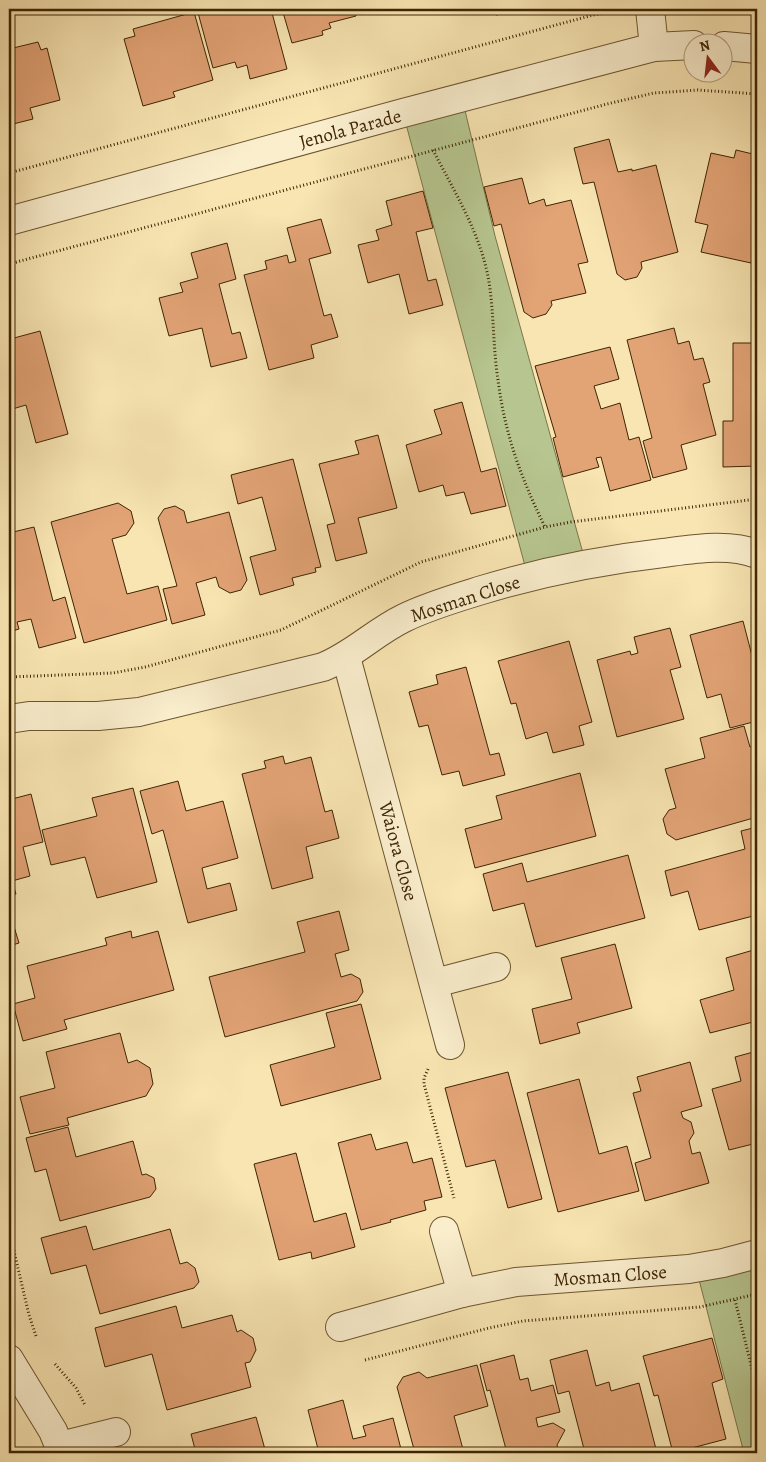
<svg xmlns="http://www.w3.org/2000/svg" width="766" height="1462" viewBox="0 0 766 1462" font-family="Alegreya,serif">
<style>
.green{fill:#b7c690;stroke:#7a764a}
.building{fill:#e2a375;stroke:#3e2504}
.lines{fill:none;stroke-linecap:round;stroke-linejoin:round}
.minor-casing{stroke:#6c5530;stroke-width:30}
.path{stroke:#3e2504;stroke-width:3;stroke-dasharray:1 2.5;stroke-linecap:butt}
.minor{stroke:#faeecd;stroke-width:28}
.labels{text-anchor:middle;stroke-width:4;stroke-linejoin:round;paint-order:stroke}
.street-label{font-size:19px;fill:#3e2504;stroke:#faeecd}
</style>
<rect width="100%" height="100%" fill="#f8e5b2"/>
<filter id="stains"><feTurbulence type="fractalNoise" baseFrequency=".004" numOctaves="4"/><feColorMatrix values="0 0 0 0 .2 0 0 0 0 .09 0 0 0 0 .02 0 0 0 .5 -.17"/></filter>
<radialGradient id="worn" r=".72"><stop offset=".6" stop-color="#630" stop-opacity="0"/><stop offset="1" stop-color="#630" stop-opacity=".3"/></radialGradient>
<g class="green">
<path d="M462,98L495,236L586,564L528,577L403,113Z"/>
<path d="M757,1267V1453H744L696,1268Z"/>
</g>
<g class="building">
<path d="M197,9H271L287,69L250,79L247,65L237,68L235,62L213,68Z"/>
<path d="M282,9H354L356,16L329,23L331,28L322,31L323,35L292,43Z"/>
<path d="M495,9H528L496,15Z"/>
<path d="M194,12L213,80L173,92L175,97L143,106L124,39L135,36L133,29Z"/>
<path d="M38,42L41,50L47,48L60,100L30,108L33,119L9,125V49Z"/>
<path d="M609,139L618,172L632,169V171L656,165L678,252L641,262L642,268L637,277L625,280L617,274L594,182L583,184L574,148Z"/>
<path d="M736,150L757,155V153V234L751,263L701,252L708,225L695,222L711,153L734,158Z"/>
<path d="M522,178L529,204L544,199L546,206L571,200L588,262L578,264L586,293L551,301L552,305L546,314L533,318L524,312L501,224L494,226L484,187Z"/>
<path d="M423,191L433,228L416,232L428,281L436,279L443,305L409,314L399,274L368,283L358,245L379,240L376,230L392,225L386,201Z"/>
<path d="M321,219L331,253L309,259L324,316L331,314L338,337L311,345L314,358L269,370L244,275L267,269L265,261L287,255L289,263L296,261L287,228Z"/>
<path d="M227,243L236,279L219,284L232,334L240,332L247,358L211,367L202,328L169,336L159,298L183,292L180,283L198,278L191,253Z"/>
<path d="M11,326L14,338L40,331L68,434L36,443L26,405L9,410V327Z"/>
<path d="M674,328L678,344L689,341L694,360L703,358L710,382L703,384L716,435L681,445L687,469L653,478L643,441L652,438L627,340Z"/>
<path d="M757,336V466L723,467V421H733V343H755V337Z"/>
<path d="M610,347L619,379L594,386L601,409L620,403L629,440L639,437L651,480L610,491L601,457L596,458L599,467L563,477L553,438L556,437L535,366Z"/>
<path d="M462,402L481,472L496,468L506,506L471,514L464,492L446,496L443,485L419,492L406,445L442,434L434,410Z"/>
<path d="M378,435L397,508L358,518L367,553L336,561L327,525L335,523L319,464L359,454L355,441Z"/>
<path d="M293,459L321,567L315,568L316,572L292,578L294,585L260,595L250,557L276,550L262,497L238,504L231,475Z"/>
<path d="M118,503L131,511L134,523L126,535L112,539L127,594L158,586L167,620L84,643L51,522Z"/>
<path d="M175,506L184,511L187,523L229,512L247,580L241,590L230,593L219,587L216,577L196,583L205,615L172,624L163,589L177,586L158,518L164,509Z"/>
<path d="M34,527L53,601L65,597L76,638L39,648L31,619L17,622L19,629L9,632V533Z"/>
<path d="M743,621L757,675V721L730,728L721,694L707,698L690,635Z"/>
<path d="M670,628L681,667L670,670L684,719L617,737L597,660L630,651L631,655L638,653L634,637Z"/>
<path d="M569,641L592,722L579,726L584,745L553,753L547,732L526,739L516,703L511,704L498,661Z"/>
<path d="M466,667L490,755L499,753L505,775L463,786L459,771L442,775L428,725L419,727L409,692L438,684L436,675Z"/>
<path d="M744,726L750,747L754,745L757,747V817L676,840L667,834L663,819L669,810L676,808L665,769L705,758L700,738Z"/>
<path d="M283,756L285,764L311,757L325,812L332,810L339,838L306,847L313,878L272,889L242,774L266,768L264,761Z"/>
<path d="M580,773L596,836L475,868L465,829L502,819L496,796Z"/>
<path d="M178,781L186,811L223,801L238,858L202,868L207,889L230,883L237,910L188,923L163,830L152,834L140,791Z"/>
<path d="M133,788L157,882L97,898L85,857L51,865L42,830L97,816L92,798Z"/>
<path d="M9,794H11L12,799L31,794L43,842L23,847L30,876L12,881L16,894L9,896Z"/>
<path d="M757,827V915L699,930L688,891L671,896L665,871L745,849L741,831Z"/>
<path d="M628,855L645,918L536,947L524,903L493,911L483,874L522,863L527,882Z"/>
<path d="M339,911L349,950L335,954L341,977L351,974L360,979L363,992L357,1001L225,1037L209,977L305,952L297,922Z"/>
<path d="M12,920L19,943L9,946V921Z"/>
<path d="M131,931L132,938L158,931L174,990L64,1020L67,1029L23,1041L13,1004L35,998L27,966L107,945L105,938Z"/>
<path d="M615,944L632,1008L577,1023L580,1033L540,1044L532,1009L572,999L561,958Z"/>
<path d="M757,949V1021L710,1033L700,1000L734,990L726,958Z"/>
<path d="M361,1004L381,1079L281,1106L270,1065L335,1047L326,1013Z"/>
<path d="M120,1033L128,1063L137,1060L150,1068L153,1084L146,1096L67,1118L69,1125L30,1134L20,1097L55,1088L46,1052Z"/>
<path d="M757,1051V1143L729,1150L712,1089L741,1081L735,1057Z"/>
<path d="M690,1062L702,1106L681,1112L683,1118L691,1122L694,1133L689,1141L692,1154L700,1152L709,1183L645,1201L635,1163L651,1158L633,1093L641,1091L637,1077Z"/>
<path d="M508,1072L542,1199L508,1208L495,1160L466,1167L445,1088Z"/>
<path d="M579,1079L599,1154L627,1146L639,1191L558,1212L527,1093Z"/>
<path d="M68,1127L76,1157L133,1141L142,1175L146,1174L154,1178L156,1189L150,1197L60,1221L46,1169L35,1172L26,1138Z"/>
<path d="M371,1134L376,1150L407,1142L413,1163L432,1158L442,1197L424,1201L426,1210L390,1220L391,1222L361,1230L338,1143Z"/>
<path d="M296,1153L314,1222L346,1213L355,1247L312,1259L311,1252L279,1260L254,1164Z"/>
<path d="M86,1226L93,1250L170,1229L180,1264L187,1262L195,1268L199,1282L194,1288L100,1314L86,1265L51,1274L41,1238Z"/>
<path d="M176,1306L182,1328L232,1315L237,1332L241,1330L253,1338L256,1350L250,1362L245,1363L251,1387L167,1410L152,1354L105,1367L95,1328Z"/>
<path d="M712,1338L723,1379L712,1383L726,1439L673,1453L658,1395L654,1396L643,1356Z"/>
<path d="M587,1350L596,1386L609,1382L611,1391L639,1383L657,1453H585L569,1391L558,1394L550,1360Z"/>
<path d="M514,1355L520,1380L528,1378L531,1391L553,1385L560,1412L536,1418L538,1427L553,1423L565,1430L557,1445L559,1453H507L490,1390L487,1391L480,1364Z"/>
<path d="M477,1365L488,1406L454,1416L464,1453H415L397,1387L403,1377L419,1372L427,1378Z"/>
<path d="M343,1400L353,1439L366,1436L363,1426L393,1418L402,1453H319L308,1410Z"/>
<path d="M256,1417L266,1453H196L191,1434Z"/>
</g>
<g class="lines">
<defs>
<g id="minor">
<path d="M650,9L654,47"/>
<path d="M724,46L757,49"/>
<path d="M9,221L403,113L654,47L694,45"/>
<path d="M346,657L450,1045"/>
<path d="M9,719L29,716H98L139,712L323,667C353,655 375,632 404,618C428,606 456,598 482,590C541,572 602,560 663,553C694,549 728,543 757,554"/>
<path d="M435,983L496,967"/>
<path d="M444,1231L462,1293"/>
<path d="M340,1327L462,1293L516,1282L689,1269L723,1263L757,1254"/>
<path d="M9,1359L53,1431L62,1453"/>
<path d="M60,1446L116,1432"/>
</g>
</defs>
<use href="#minor" class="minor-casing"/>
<g class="path">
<path d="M433,150C455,193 481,234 489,282C494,314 493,348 498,380C505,435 521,478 545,527"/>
<path d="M9,173L593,15L615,11"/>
<path d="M9,264L607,104L654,93L698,90L757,94"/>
<path d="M9,677L113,673L145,667L281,630L421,562L545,527L571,522L757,499"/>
<path d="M428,1069L424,1078V1084L454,1198"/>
<path d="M9,1230L29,1315L36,1336"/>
<path d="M735,1300L754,1377L757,1385"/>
<path d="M365,1360L489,1328L523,1321L700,1307L757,1294"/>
<path d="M55,1364L76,1388L85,1405"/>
</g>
<use href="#minor" class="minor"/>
</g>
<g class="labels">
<g class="street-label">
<text transform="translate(350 128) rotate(-15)" y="7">Jenola Parade</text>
<text transform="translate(465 598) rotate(-18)" y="7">Mosman Close</text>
<text transform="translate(399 851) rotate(75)" y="7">Waiora Close</text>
<text transform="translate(610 1275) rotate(-4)" y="7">Mosman Close</text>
</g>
</g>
<rect width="766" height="1462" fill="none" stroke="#f8e5b2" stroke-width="30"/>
<rect x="10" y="10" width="746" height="1442" fill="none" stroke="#3e2504" stroke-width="2.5"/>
<rect x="15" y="15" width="736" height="1432" fill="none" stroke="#3e2504"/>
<g transform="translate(708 58) rotate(345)"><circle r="24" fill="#faeecd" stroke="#af9e7d"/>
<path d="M0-4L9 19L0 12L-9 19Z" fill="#8f2418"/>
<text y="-8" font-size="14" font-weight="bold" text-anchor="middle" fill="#3e2504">N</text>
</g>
<rect width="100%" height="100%" filter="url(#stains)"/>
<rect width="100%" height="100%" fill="url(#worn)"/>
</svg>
